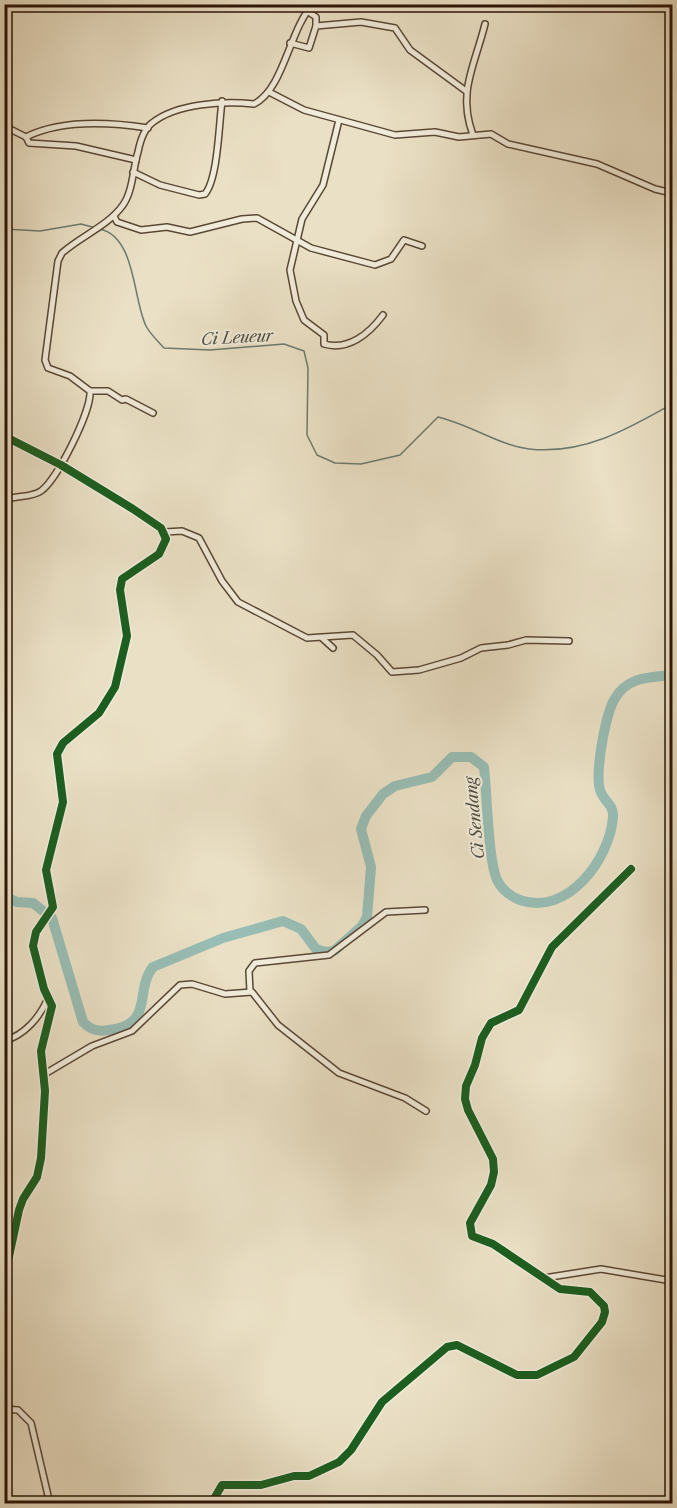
<svg xmlns="http://www.w3.org/2000/svg" width="677" height="1508" viewBox="0 0 677 1508" font-family="'Libre Caslon Text',serif">
<style>
.lines{fill:none;stroke-linecap:round;stroke-linejoin:round}
.stream{stroke:#6c7a6f;stroke-width:1.5}
.river{stroke:#98bdb4;stroke-width:10}
.minor-casing{stroke:#5a4836;stroke-width:8}
.minor{stroke:#f1ebd9;stroke-width:5}
.cycleway-casing{stroke:#f1ebd9;stroke-width:11}
.cycleway{stroke:#1b5e20;stroke-width:8}
.labels{text-anchor:middle;stroke-width:4.5;stroke-linejoin:round;paint-order:stroke}
.water-label{font-size:16px;font-style:italic;fill:#505044;stroke:#f1ebd9}
</style>
<rect width="100%" height="100%" fill="#eae0c5"/>
<filter id="stains"><feTurbulence type="fractalNoise" baseFrequency=".00333" numOctaves="4"/><feColorMatrix values="0 0 0 0 .2 0 0 0 0 .09 0 0 0 0 .02 0 0 0 .5 -.17"/></filter>
<radialGradient id="worn" r=".72"><stop offset=".6" stop-color="#630" stop-opacity="0"/><stop offset="1" stop-color="#630" stop-opacity=".3"/></radialGradient>
<g class="lines">
<g class="stream">
<path d="M4,229L40,231L81,224L96,228"/>
<path d="M100,229C136,237 133,300 146,326C150,334 158,341 164,348L210,350L284,344L304,351L308,368L307,435L317,455L335,463L361,464L400,455L438,417C469,424 498,445 529,449C583,455 628,429 672,404"/>
</g>
<path class="river" d="M4,896L17,902L33,903L52,918L83,1022C91,1030 98,1032 109,1030C155,1025 134,990 153,967L223,938L283,921L301,929L316,949L326,952L334,951L362,926L367,917L371,867L361,829L366,816L383,794L395,786L432,777L452,757H471L484,767C487,793 488,859 497,880C502,890 510,896 520,900C567,917 610,859 613,817C614,804 603,801 600,790C595,772 605,717 614,700C626,677 649,677 672,675"/>
<defs>
<g id="minor">
<path d="M443,4L452,8"/>
<path d="M307,11L316,17V26"/>
<path d="M290,43L309,48L316,26L361,22L395,28L410,50L466,91"/>
<path d="M269,92L304,110L395,135L435,132L459,137L491,134L508,144L597,164L655,189L672,193"/>
<path d="M339,120L323,185L302,219L290,270L296,301L304,320L324,335V344C348,351 369,334 383,315"/>
<path d="M4,126L26,137C62,119 109,122 148,128"/>
<path d="M473,135C457,92 475,65 485,24"/>
<path d="M26,137L29,143L76,146L136,160"/>
<path d="M133,172L160,185L199,195L205,194C218,179 219,123 222,101"/>
<path d="M114,216L117,222L141,230L167,227L190,232L242,219L257,218L311,248L375,265L391,259L404,240L422,246"/>
<path d="M90,391H108L122,400L126,399L153,413"/>
<path d="M4,436L61,465L133,509L161,528L166,539L159,554L122,579L120,590L127,636L115,687L99,713L63,743L57,754L63,802L46,870L53,907L36,932L33,946L44,989L52,1006L41,1051L45,1091L41,1158L37,1177L23,1199L19,1210L4,1280"/>
<path d="M4,500C16,495 31,498 41,491C57,480 92,410 90,391L70,376L48,368L45,360L58,261L62,253C81,236 108,226 123,205C133,191 133,168 138,152C140,142 144,129 152,123C177,103 224,101 254,104C284,89 289,30 313,4"/>
<path d="M165,532L182,531L199,538L222,581L238,602L307,638L353,635L377,655L392,672L419,670L461,658L481,648L508,645L526,640L569,641"/>
<path d="M322,638L333,648"/>
<path d="M250,991L249,971L255,963L329,955L386,912L425,910"/>
<path d="M4,1041C25,1035 40,1017 48,998"/>
<path d="M43,1075L92,1046L132,1031L180,985L192,984L225,994L252,992L278,1025L339,1073L405,1098L426,1111"/>
<path d="M544,1278L601,1269L672,1281"/>
<path d="M4,1409L18,1410L31,1423L50,1504"/>
<path d="M211,1504L222,1485H261L294,1476H309L339,1462L351,1450L382,1402L447,1347L457,1345L517,1375H537L574,1357L602,1322L605,1312L604,1306L590,1292L560,1289L493,1244L472,1236L470,1223L491,1185L494,1172L493,1159L468,1110L465,1099L466,1086L475,1065L482,1038L491,1023L519,1010L552,947L631,869"/>
</g>
</defs>
<use href="#minor" class="minor-casing"/>
<use href="#minor" class="minor"/>
<defs>
<g id="cycleway">
<path d="M4,436L61,465L133,509L161,528L166,539L159,554L122,579L120,590L127,636L115,687L99,713L63,743L57,754L63,802L46,870L53,907L36,932L33,946L44,989L52,1006L41,1051L45,1091L41,1158L37,1177L23,1199L19,1210L4,1280"/>
<path d="M211,1504L222,1485H261L294,1476H309L339,1462L351,1450L382,1402L447,1347L457,1345L517,1375H537L574,1357L602,1322L605,1312L604,1306L590,1292L560,1289L493,1244L472,1236L470,1223L491,1185L494,1172L493,1159L468,1110L465,1099L466,1086L475,1065L482,1038L491,1023L519,1010L552,947L631,869"/>
</g>
</defs>
<use href="#cycleway" class="cycleway-casing"/>
<use href="#cycleway" class="cycleway"/>
</g>
<g class="labels">
<g class="water-label">
<text transform="translate(237 337) rotate(-3)" y="6">Ci Leueur</text>
<text transform="translate(474 818) rotate(-96)" y="6">Ci Sendang</text>
</g>
</g>
<rect width="677" height="1508" fill="none" stroke="#eae0c5" stroke-width="24"/>
<rect x="6" y="6" width="665" height="1496" fill="none" stroke="#2a1507" stroke-width="3"/>
<rect x="12" y="12" width="653" height="1484" fill="none" stroke="#2a1507" stroke-width="1.5"/>
<rect width="100%" height="100%" filter="url(#stains)"/>
<rect width="100%" height="100%" fill="url(#worn)"/>
</svg>
